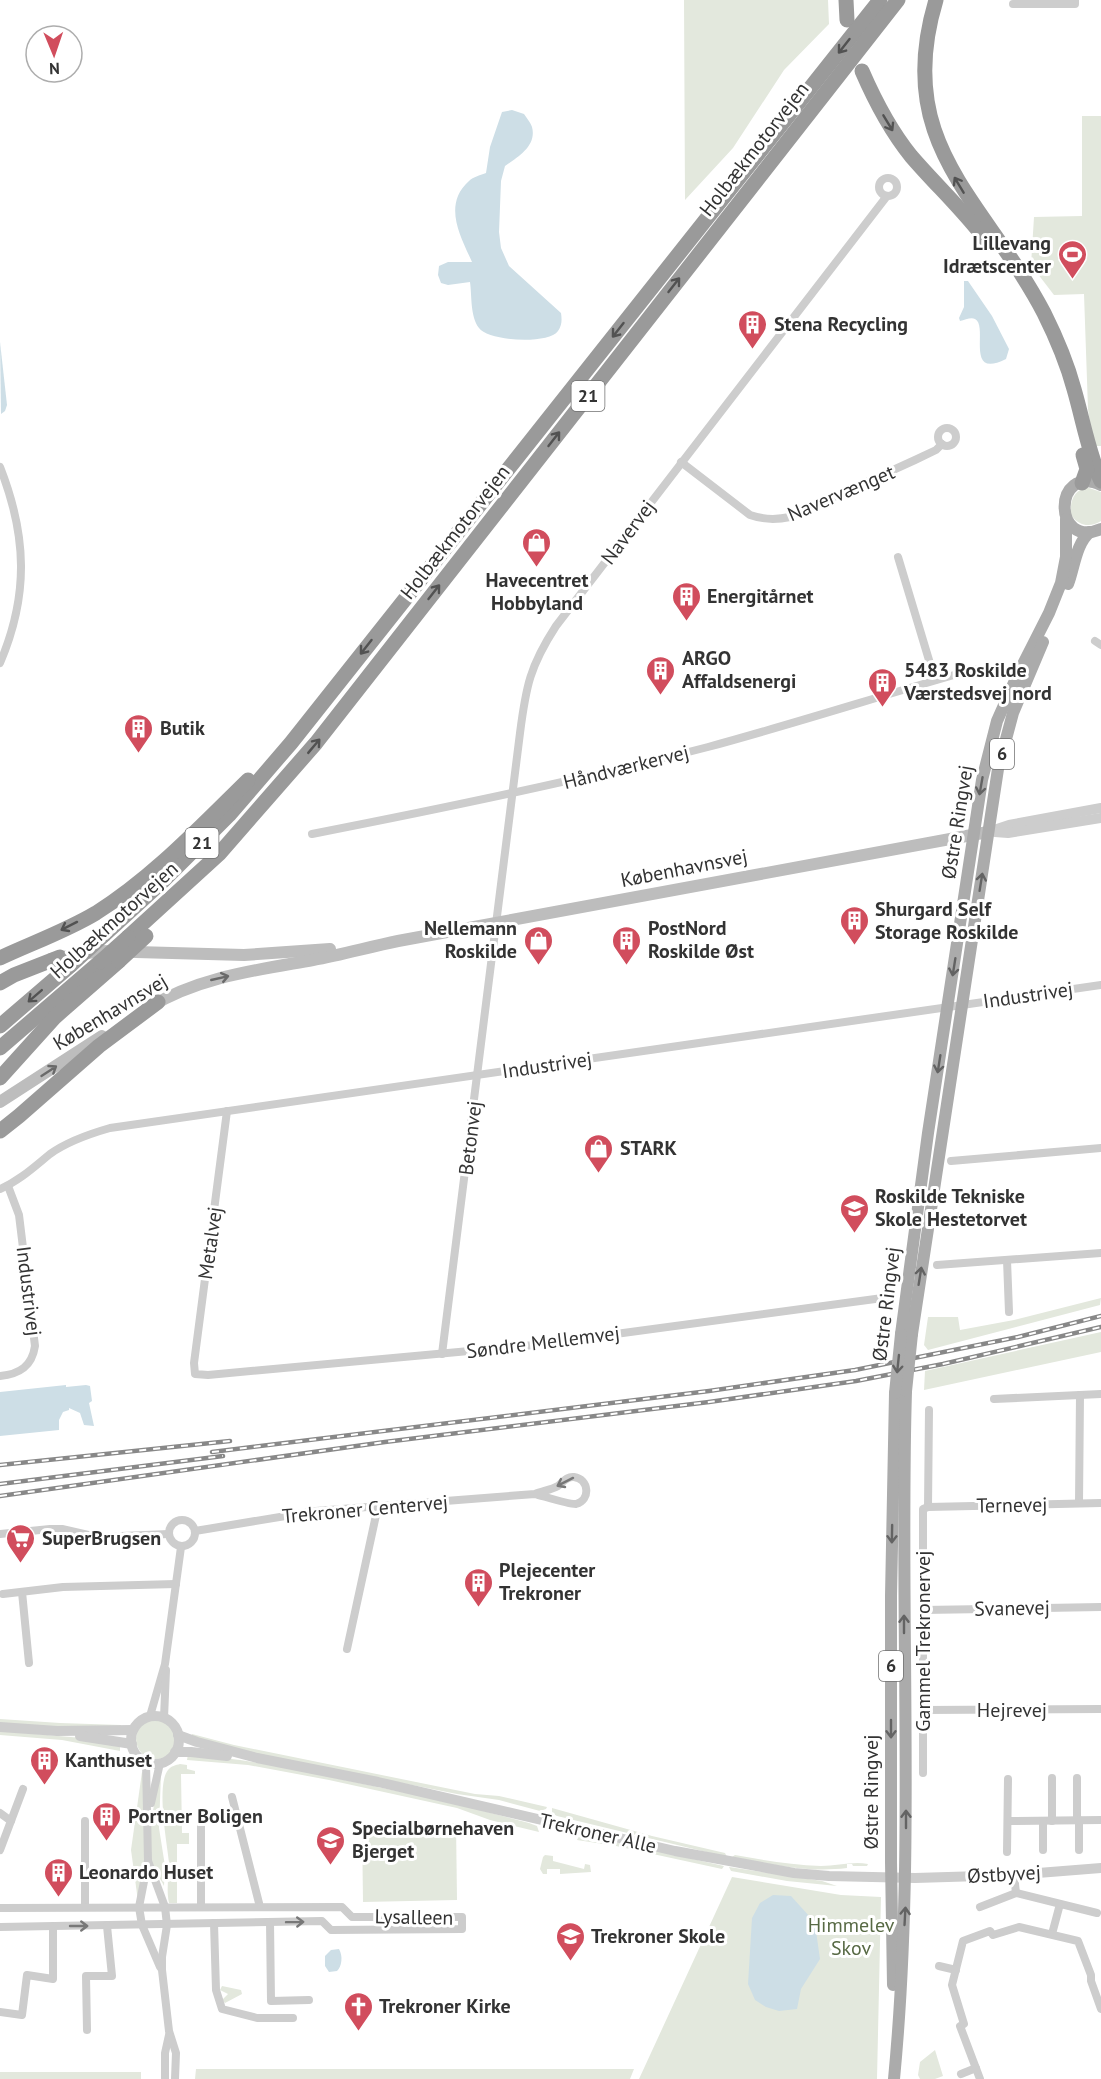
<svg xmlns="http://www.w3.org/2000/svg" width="1101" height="2079" viewBox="0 0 1101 2079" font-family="'PT Sans',sans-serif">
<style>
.green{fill:#e3e8dd}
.water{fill:#cddee6}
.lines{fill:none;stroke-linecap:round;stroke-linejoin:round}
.minor{stroke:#cdcdcd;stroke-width:8}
.tertiary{stroke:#cdcdcd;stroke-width:10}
.secondary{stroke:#bdbdbd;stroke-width:12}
.primary{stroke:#ababab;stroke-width:12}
.motorway{stroke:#9a9a9a;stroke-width:15}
.rail-casing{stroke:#888;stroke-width:4.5}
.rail{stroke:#fff;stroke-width:2;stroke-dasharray:7;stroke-linecap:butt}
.primary-bridge{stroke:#ababab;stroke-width:12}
.motorway-bridge{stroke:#9a9a9a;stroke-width:15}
.oneway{stroke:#525252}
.oneway2{stroke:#636363}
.oneway3{stroke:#6a6a6a}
.oneway4{stroke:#787878}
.labels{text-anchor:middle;stroke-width:6;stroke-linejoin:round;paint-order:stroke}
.shield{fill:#fff;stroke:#707070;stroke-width:1.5}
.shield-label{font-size:18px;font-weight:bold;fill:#333}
.street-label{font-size:20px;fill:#333;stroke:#fff}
.poi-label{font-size:20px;font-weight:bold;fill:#333;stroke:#fff;text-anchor:start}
.park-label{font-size:20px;fill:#586a45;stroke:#fff}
</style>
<rect width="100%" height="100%" fill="#fff"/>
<g class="green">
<path d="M684,0H828L829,24L784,70L733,148L685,200Z"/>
<path d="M1082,116H1101V446H1093L1088,409L1084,294L1054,295L1031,265L1034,217L1082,216Z"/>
<path d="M1084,488H1089L1101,492V521C1090,528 1079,526 1071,515C1070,503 1072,493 1084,488Z"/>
<path d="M1101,1298L1100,1305L928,1350L924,1345L928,1317H958L960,1330L1014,1320Z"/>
<path d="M1101,1332V1352L924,1390L925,1371Z"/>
<path d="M0,1719L60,1723L121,1725V1728L92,1729L0,1723Z"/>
<circle cx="156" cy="1739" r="20"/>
<path d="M0,1731L94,1739L120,1745V1751L62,1740L0,1735Z"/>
<path d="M192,1734L234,1745L475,1794L499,1796L547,1807L546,1809L540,1811L499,1800L457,1794L232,1749L191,1738Z"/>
<path d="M188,1754L240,1760L283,1767L449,1802L529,1823L537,1826L539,1832L490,1820L457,1808L329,1780L248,1765L187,1760Z"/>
<path d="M180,1764L187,1765V1769L195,1771V1774H181L182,1833H189V1844H177V1903H169C166,1890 169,1875 169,1862C167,1843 156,1785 168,1770C171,1766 176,1765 180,1764Z"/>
<path d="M142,1772L144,1773V1872L138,1901L131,1850Z"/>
<path d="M161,1774L159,1828L165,1866L164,1886C160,1877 153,1871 152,1862C147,1833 154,1802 161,1774Z"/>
<path d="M552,1808L652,1836L725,1853L727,1857L557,1816L552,1813Z"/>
<path d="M456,1823L457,1900L363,1902L362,1825Z"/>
<path d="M579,1836L635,1846L724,1866L722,1869L616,1846L577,1840Z"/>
<path d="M545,1855L553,1856V1861L584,1869L585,1864L590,1865L591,1872L560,1874V1869H547V1874H543L540,1869L543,1857Z"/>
<path d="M735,1855C763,1860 792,1865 821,1866C837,1866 853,1861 868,1864L867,1866H853L852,1864H847V1868C807,1873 770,1864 732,1857Z"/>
<path d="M729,1867L822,1881L837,1886L787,1881L731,1871Z"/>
<path d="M732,1877L841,1895L881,1897L877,2079H639Z"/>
<path d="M222,1986L241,1990L242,1994L225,2003L222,2000L228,1994L220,1990Z"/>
<path d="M935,2050L943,2076L935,2079H920L918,2075L920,2062Z"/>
<path d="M196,2069H634L630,2079H195Z"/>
<rect x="0" y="2072" width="141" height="7"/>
</g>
<g class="water">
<path d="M512,110L524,114C526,117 531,123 532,127C537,146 518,157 505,166L501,181L499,232L501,248L509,266L561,313C562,320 562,325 558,331C548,345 488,341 479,328C470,316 472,296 470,282L448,285L441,283L438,275L439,266L448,262H472C461,237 442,205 469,181C473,177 481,175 486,173L490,147L502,112Z"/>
<path d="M964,281H968L992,316L1009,349L1006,359C964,380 989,326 975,319C971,317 965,320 960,321L959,318L964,307Z"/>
<path d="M0,342L7,405L5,411L1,414Z"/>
<path d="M66,1385V1387L86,1385L90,1386L92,1401L89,1403L94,1426L84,1425L80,1413L69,1408V1410L63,1412L59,1420V1430L0,1436V1392Z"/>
<path d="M773,1895L791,1896L810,1917L816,1931L820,1959L801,1989L797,2009L779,2011L766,2007L755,2000L748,1984L752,1918L760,1903Z"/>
<path d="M339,1949C343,1956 342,1966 337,1971L329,1972L325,1966V1956L331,1950Z"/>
</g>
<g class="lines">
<g class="minor">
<path d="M1013,4H1075V0"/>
<circle cx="888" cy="187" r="9"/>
<circle cx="947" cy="437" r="9"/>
<path d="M681,462L750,515C764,520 776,520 790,517L915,460L936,450L942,444"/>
<path d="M0,467C27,536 29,595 0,663"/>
<path d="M898,557L935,680"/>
<path d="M1095,641L1101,645"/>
<path d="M312,834C445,808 577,781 708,747C797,723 886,694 975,669L998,670L1017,676"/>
<path d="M227,1111L194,1363L195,1374L208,1375L534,1345L890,1297"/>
<path d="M951,1161L1101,1148"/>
<path d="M0,1189C19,1181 34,1167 50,1154C68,1141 89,1134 110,1128L1101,985"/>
<path d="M1007,1260L1009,1312"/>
<path d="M937,1265L1101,1253"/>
<path d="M442,1354L520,733C526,686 530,666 556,626L887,196"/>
<path d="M0,1376C20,1374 32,1366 35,1346L19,1215L8,1186"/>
<path d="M994,1399L1101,1394"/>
<path d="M1079,1503L1080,1395"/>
<path d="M928,1507L929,1410"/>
<circle cx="182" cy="1533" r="13"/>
<path d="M195,1531L316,1511L535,1494C542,1491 551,1490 558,1486C563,1482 567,1476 574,1477C589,1479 591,1500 576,1504C571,1505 543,1496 535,1494"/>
<path d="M0,1534L50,1529H62L97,1537L169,1534"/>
<path d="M22,1592L29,1663"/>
<path d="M3,1594L63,1587L176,1584"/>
<path d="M923,1610L1101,1607"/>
<path d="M347,1649L378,1506"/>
<path d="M923,1710L1101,1709"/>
<path d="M150,1716L165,1664L181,1547"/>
<path d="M164,1718L166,1670"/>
<path d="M146,1762L148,1861L139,1907L142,1925L160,1967"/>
<path d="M923,1773V1509L928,1507L1101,1503"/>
<path d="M1052,1778V1821"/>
<path d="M1077,1778V1820"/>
<path d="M232,1797L260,1907"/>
<path d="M151,1803L160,1763"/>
<path d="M0,1813L11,1821"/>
<path d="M201,1813V1907"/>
<path d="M1079,1820V1850"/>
<path d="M1008,1821L1101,1820"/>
<path d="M0,1850L23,1789"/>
<path d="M1043,1850V1821"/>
<path d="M1007,1852L1008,1779"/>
<path d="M148,1861L165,1907L167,1925L162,1957V1970L169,2031L176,2053L175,2079"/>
<path d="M1014,1875L1016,1893"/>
<path d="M85,1907V1821"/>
<path d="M980,1907L1016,1893L1097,1913"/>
<path d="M0,1908L342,1907L352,1917H462V1929L331,1930L322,1921L0,1927"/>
<path d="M270,1922L271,2001L309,2000"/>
<path d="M214,1923L216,1990L222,2009L257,2018H293"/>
<path d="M1052,1934L1060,1904"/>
<path d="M939,1966L956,1970"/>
<path d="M0,2012L22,2015L27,1975L53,1979V1926"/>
<path d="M87,2030L86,1976H112L107,1926"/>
<path d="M961,2074L976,2068"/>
<path d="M165,2079V2053L169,2035"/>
<path d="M980,2079L960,2026L964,2024L952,1985L963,1941L990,1931L993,1935L1019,1927L1078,1941L1091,1975V1981L1101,2009"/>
</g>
<g class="tertiary">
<path d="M988,832L1009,825L1101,808"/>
<path d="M995,832L1008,833L1101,818"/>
<circle cx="155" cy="1740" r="24"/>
<path d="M0,1727L57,1731L133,1730"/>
<path d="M178,1735L197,1742L257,1758L378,1782L675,1851L794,1873L829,1876L915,1878L1014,1875L1101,1868"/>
<path d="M80,1736L132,1744"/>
<path d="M175,1752H191L227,1756"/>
</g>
<g class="secondary">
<path d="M51,959L100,951L244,955L330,949"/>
<path d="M150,1007C199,977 257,970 313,960C341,955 369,947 398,941L988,832"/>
<path d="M0,1102L102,1036"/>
</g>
<g class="primary">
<path d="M1101,485C1053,463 1052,550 1101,529"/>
<path d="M1068,584C1074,569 1076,543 1090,532"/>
<path d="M901,1334L928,1133L982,780L997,721L1017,676L1049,613L1061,583L1066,557V519"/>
<path d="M912,1334L998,769L1013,713L1043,642"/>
<path d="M893,1985L891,1862V1596L895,1393"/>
<path d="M894,2079C916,1850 899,1620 906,1391"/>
</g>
<g class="motorway">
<path d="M846,0L847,20"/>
<path d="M936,0C892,145 985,200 1044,313C1056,337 1067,363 1074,389C1083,420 1088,451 1101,481"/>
<path d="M862,71C875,101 890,130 911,156C935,184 963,210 985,239"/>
<path d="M1082,483L1087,469L1083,455"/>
<path d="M104,935L163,881L229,815L291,743L880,0"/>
<path d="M128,937L219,854L316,743L898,0"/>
<path d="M0,958C32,943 66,931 96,913C153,877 200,827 248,780"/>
<path d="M0,983L14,975L60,957"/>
<path d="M0,1026L71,965"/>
<path d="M0,1048L100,962"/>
<path d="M0,1078L55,1017L119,961"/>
<path d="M0,1131L19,1116L99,1046L158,1002"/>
</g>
<defs>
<g id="rail">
<path d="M212,1452L709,1391L855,1370L1018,1337L1101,1316"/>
<path d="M0,1465L230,1441"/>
<path d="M0,1484L223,1456"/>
<path d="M0,1496L385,1442L709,1402L856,1381L943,1364L1101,1327"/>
</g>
</defs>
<use href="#rail" class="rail-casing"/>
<use href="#rail" class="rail"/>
<g class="primary-bridge">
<path d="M906,1391L912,1334"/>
<path d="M895,1393L901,1334"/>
</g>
<g class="motorway-bridge">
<path d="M119,961L146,936"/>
<path d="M100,962L128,937"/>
<path d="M71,965L104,935"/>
</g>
</g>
<defs><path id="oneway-shaft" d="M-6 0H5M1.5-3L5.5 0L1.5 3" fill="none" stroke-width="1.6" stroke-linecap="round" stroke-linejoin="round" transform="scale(1.5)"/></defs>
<g class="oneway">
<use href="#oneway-shaft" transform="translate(844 46) rotate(128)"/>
<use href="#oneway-shaft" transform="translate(888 123) rotate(59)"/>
<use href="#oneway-shaft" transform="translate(959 185) rotate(-121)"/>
<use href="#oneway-shaft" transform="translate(674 285) rotate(-52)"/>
<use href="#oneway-shaft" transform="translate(618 330) rotate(128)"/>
<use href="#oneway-shaft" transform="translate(554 439) rotate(-52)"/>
<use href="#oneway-shaft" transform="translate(434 592) rotate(-52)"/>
<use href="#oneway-shaft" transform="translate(366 647) rotate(128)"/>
<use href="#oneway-shaft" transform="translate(314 746) rotate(-50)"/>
<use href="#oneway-shaft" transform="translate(69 926) rotate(153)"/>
<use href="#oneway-shaft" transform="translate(35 996) rotate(139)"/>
</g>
<g class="oneway2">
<use href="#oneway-shaft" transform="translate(981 786) rotate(100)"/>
<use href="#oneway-shaft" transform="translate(981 882) rotate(-81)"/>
<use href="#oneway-shaft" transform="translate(954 967) rotate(99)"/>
<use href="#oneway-shaft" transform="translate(939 1064) rotate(99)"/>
<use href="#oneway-shaft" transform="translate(920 1276) rotate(-81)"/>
<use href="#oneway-shaft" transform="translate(898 1364) rotate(96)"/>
<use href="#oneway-shaft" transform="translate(892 1534) rotate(91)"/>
<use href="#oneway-shaft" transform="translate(904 1624) rotate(-90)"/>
<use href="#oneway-shaft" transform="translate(891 1729) rotate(90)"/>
<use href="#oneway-shaft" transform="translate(906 1819) rotate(-90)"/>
<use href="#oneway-shaft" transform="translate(905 1916) rotate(-87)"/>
</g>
<g class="oneway3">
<use href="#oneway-shaft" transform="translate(220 978) rotate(-13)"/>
<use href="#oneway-shaft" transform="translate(49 1071) rotate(-33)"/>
</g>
<g class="oneway4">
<use href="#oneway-shaft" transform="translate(565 1482) rotate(153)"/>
<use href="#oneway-shaft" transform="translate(295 1922) rotate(-1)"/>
<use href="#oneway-shaft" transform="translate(79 1926)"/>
</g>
<defs>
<symbol id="stadium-pin" viewBox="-11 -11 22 30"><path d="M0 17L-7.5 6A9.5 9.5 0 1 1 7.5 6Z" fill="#d14d5d" stroke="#fff"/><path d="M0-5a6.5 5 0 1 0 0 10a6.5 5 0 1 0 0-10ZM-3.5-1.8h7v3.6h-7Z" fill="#fff"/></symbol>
<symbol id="building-pin" viewBox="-11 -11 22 30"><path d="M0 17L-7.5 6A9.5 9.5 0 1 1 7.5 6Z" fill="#d14d5d" stroke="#fff"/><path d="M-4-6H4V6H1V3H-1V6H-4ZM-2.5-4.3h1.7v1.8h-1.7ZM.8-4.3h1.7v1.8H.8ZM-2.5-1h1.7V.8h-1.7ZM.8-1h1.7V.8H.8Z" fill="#fff"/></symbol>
<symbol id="shop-pin" viewBox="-11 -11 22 30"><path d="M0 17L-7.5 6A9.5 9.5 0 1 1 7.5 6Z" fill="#d14d5d" stroke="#fff"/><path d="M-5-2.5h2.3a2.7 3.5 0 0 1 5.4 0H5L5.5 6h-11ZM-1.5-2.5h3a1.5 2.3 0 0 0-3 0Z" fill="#fff"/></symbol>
<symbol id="school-pin" viewBox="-11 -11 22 30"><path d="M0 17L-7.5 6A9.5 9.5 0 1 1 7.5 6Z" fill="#d14d5d" stroke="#fff"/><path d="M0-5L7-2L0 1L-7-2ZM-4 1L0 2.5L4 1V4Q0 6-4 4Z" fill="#fff"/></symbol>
<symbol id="supermarket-pin" viewBox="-11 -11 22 30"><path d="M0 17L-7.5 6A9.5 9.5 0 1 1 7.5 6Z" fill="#d14d5d" stroke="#fff"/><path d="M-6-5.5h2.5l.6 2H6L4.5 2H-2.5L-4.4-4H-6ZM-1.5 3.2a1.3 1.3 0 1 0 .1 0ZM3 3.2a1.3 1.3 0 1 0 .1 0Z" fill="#fff"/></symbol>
<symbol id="church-pin" viewBox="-11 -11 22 30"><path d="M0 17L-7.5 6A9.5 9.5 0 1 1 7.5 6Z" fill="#d14d5d" stroke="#fff"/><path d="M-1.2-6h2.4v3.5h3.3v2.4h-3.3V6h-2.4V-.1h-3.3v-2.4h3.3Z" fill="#fff"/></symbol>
</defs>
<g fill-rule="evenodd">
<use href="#stadium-pin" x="1056" y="238" width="33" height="45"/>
<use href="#building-pin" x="736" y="308" width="33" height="45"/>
<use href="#shop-pin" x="520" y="526" width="33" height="45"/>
<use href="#building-pin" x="670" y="580" width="33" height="45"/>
<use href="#building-pin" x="644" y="654" width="33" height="45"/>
<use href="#building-pin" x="866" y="666" width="33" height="45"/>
<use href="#building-pin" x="122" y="712" width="33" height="45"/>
<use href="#building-pin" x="838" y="904" width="33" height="45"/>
<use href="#shop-pin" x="522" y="924" width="33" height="45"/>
<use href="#building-pin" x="610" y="924" width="33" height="45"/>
<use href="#shop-pin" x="582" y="1132" width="33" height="45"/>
<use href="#school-pin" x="838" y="1192" width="33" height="45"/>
<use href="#supermarket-pin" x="4" y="1522" width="33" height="45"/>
<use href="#building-pin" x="462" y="1566" width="33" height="45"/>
<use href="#building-pin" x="28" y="1744" width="33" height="45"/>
<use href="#building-pin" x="90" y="1800" width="33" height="45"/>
<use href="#school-pin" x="314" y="1824" width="33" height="45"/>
<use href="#building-pin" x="42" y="1856" width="33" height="45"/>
<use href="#school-pin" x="554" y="1920" width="33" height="45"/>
<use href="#church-pin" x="342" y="1990" width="33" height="45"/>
</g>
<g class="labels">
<g class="shield">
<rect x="571.5" y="381" width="33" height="30" rx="4.5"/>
<rect x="990" y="739" width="24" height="30" rx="4.5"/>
<rect x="185.5" y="828" width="33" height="30" rx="4.5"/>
<rect x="879" y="1651" width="24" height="30" rx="4.5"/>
</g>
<g class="shield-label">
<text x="588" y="402">21</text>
<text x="1002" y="760">6</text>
<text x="202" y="849">21</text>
<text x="891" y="1672">6</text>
</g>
<g class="street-label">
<text transform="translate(754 149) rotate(-52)" y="7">Holbækmotorvejen</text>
<text transform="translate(841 493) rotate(-23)" y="7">Navervænget</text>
<text transform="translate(455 532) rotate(-52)" y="7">Holbækmotorvejen</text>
<text transform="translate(628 532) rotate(-53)" y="7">Navervej</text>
<text transform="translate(626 767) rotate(-14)" y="7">Håndværkervej</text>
<text transform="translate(957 822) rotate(-81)" y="7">Østre Ringvej</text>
<text transform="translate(684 868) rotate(-11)" y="7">Københavnsvej</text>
<text transform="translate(114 920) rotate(-42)" y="7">Holbækmotorvejen</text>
<text transform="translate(1028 995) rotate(-8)" y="7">Industrivej</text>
<text transform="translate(110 1012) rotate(-31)" y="7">Københavnsvej</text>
<text transform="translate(547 1065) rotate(-8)" y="7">Industrivej</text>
<text transform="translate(470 1138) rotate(-83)" y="7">Betonvej</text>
<text transform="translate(210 1243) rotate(-82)" y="7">Metalvej</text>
<text transform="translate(29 1291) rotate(83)" y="7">Industrivej</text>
<text transform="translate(886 1304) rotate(-83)" y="7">Østre Ringvej</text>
<text transform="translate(543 1342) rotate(-7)" y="7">Søndre Mellemvej</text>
<text transform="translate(1012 1505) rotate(-1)" y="7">Ternevej</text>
<text transform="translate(365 1509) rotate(-5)" y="7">Trekroner Centervej</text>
<text transform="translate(1012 1608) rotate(-1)" y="7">Svanevej</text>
<text transform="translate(923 1641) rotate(-90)" y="7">Gammel Trekronervej</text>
<text x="1012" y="1717">Hejrevej</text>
<text transform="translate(871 1792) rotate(-90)" y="7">Østre Ringvej</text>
<text transform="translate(598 1833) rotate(13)" y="7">Trekroner Alle</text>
<text transform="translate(1004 1874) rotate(-3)" y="7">Østbyvej</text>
<text transform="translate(414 1917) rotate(1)" y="7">Lysalleen</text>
</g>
<g class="poi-label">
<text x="1051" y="250" text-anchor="end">Lillevang<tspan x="1051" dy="23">Idrætscenter</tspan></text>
<text x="774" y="331">Stena Recycling</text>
<text x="537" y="587" text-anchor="middle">Havecentret<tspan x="537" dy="23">Hobbyland</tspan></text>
<text x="707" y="603">Energitårnet</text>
<text x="682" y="665">ARGO<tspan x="682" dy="23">Affaldsenergi</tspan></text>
<text x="904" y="677">5483 Roskilde<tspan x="904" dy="23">Værstedsvej nord</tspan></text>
<text x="160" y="735">Butik</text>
<text x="875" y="916">Shurgard Self<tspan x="875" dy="23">Storage Roskilde</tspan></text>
<text x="517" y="935" text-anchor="end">Nellemann<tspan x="517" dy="23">Roskilde</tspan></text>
<text x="648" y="935">PostNord<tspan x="648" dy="23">Roskilde Øst</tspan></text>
<text x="620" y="1155">STARK</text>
<text x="875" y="1203">Roskilde Tekniske<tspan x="875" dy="23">Skole Hestetorvet</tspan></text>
<text x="42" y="1545">SuperBrugsen</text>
<text x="499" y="1577">Plejecenter<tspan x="499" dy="23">Trekroner</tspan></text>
<text x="65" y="1767">Kanthuset</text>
<text x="128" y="1823">Portner Boligen</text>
<text x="352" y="1835">Specialbørnehaven<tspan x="352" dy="23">Bjerget</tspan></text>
<text x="79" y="1879">Leonardo Huset</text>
<text x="591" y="1943">Trekroner Skole</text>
<text x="379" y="2013">Trekroner Kirke</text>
</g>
<g class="park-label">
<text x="851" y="1932">Himmelev<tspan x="851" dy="23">Skov</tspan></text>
</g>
</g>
<g transform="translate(54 54) rotate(178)"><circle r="28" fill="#ffffff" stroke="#adadad" stroke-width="1.5"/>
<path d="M0-4.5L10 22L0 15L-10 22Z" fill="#d14d5d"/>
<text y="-9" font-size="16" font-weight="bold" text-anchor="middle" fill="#333333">N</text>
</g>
</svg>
